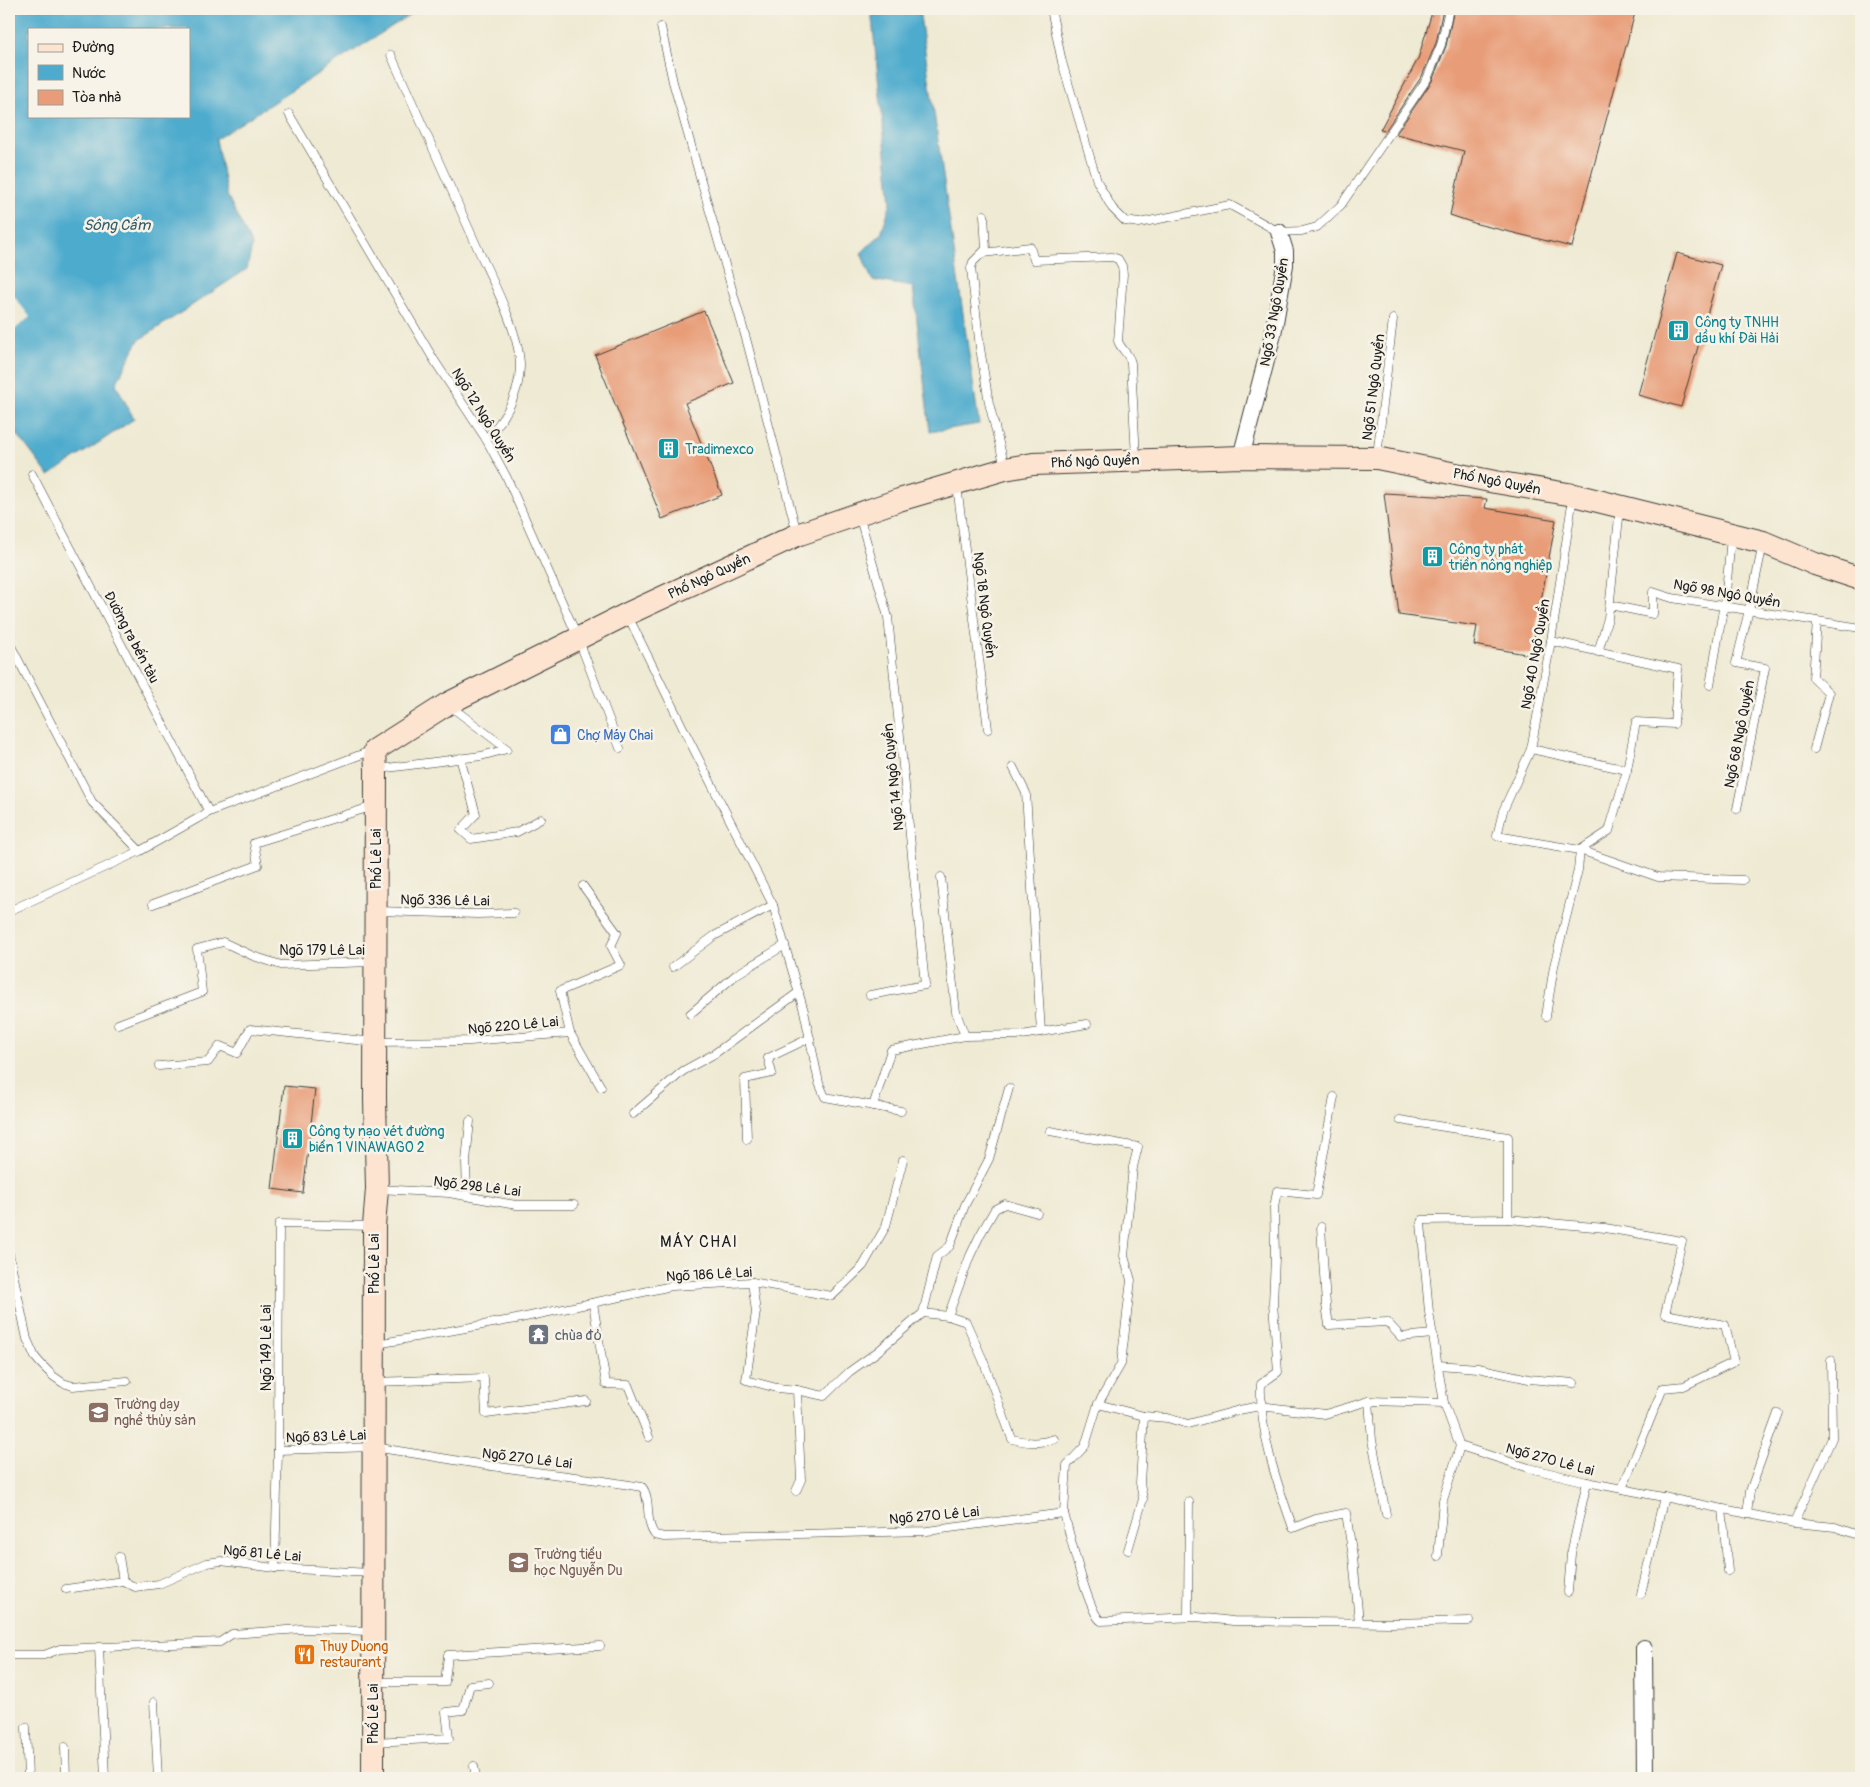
<svg xmlns="http://www.w3.org/2000/svg" width="1870" height="1787" viewBox="0 0 1870 1787" font-family="Pangolin,sans-serif">
<style>
.water{fill:#4eabcd;stroke:#356474;fill-rule:evenodd}
.pier{fill:#efead3}
.building{fill:#e89d78}
.lines{fill:none;stroke-linecap:round;stroke-linejoin:round}
.lane-casing{stroke:#3c3b37;stroke-width:9}
.street-casing{stroke:#3c3b37;stroke-width:18}
.secondary-casing{stroke:#3c3b37;stroke-width:24}
.lane{stroke:#fff;stroke-width:8}
.street{stroke:#fff;stroke-width:16}
.secondary{stroke:#fde4d1;stroke-width:22}
.labels{text-anchor:middle;stroke-width:5;stroke-linejoin:round;paint-order:stroke}
.street-label{font-size:14px;fill:#1c1c1c;stroke:#f7f3e8}
.culture-label{font-size:14px;fill:#0d838f;stroke:#f7f3e8;text-anchor:start}
.shop-label{font-size:14px;fill:#366cbe;stroke:#f7f3e8;text-anchor:start}
.worship-label{font-size:14px;fill:#5b616d;stroke:#f7f3e8;text-anchor:start}
.education-label{font-size:14px;fill:#785e54;stroke:#f7f3e8;text-anchor:start}
.food-label{font-size:14px;fill:#c56008;stroke:#f7f3e8;text-anchor:start}
.water-label{font-size:15px;font-style:italic;fill:#325c6c;stroke:#f7f3e8}
.quarter-label{font-size:16px;letter-spacing:1px;fill:#1c1c1c;stroke:#f7f3e8}
</style>
<rect width="100%" height="100%" fill="#f7f3e8"/>
<filter id="ink" filterUnits="userSpaceOnUse"><feTurbulence type="fractalNoise" baseFrequency=".02" numOctaves="2"/><feDisplacementMap in="SourceGraphic" scale="10" xChannelSelector="R" yChannelSelector="G"/><feConvolveMatrix kernelMatrix="1 2 1 2 8 2 1 2 1" color-interpolation-filters="sRGB"/></filter>
<filter id="wash" filterUnits="userSpaceOnUse"><feTurbulence type="fractalNoise" baseFrequency=".0096" numOctaves="4" result="noise"/><feDisplacementMap in="SourceGraphic" scale="20" xChannelSelector="R" yChannelSelector="G"/><feGaussianBlur stdDeviation="1.12" result="paint"/><feColorMatrix in="noise" values="0 0 0 0 0 0 0 0 0 0 0 0 0 0 0 0 0 1.4 0 .05"/><feComposite in="paint" operator="in"/></filter>
<g filter="url(#wash)">
<rect width="100%" height="100%" fill="#efead3"/>
<g class="water">
<path d="M9,9H419L216,139L227,195L252,246L247,269L138,341L116,384L134,419L49,476L18,435L9,441ZM29,29H189V116H29Z"/>
<path d="M871,9H919L979,424L930,432L913,287L872,280L861,253L881,234L891,202Z"/>
</g>
<path class="pier" d="M9,290L30,317L9,334Z"/>
<g id="blocks">
<g class="building">
<path d="M1433,9H1443L1436,43L1422,76L1385,131L1380,130L1418,59Z"/>
<path d="M1454,9H1636L1572,247L1477,224L1450,215L1464,151L1396,134L1432,81L1446,46Z"/>
<path d="M1677,253L1721,265L1681,407L1638,395Z"/>
<path d="M704,311L734,383L685,403L722,495L662,519L595,355Z"/>
<path d="M1384,493L1487,499L1485,508L1556,520L1531,655L1474,645L1477,626L1399,615Z"/>
<path d="M284,1086L315,1089L303,1193L272,1189Z"/>
</g>
</g>
</g>
<g filter="url(#ink)">
<use href="#blocks" fill-opacity="0" stroke="#3c3b37" stroke-width="1"/>
<g class="lines">
<defs>
<g id="lane">
<path d="M1051,9L1062,62L1097,181L1112,208L1125,221L1139,223L1230,205L1279,232L1302,231L1317,227L1341,205L1427,79L1441,45L1449,9"/>
<path d="M661,27L673,82L747,342L797,533"/>
<path d="M391,55C420,119 449,184 478,249C492,280 520,333 520,366C520,394 504,420 486,439"/>
<path d="M289,114L434,360L486,439L507,478L578,638L620,748"/>
<path d="M984,215L986,249L973,262L971,268L980,348L989,403L1005,467"/>
<path d="M984,253L1030,247L1034,260L1112,257L1118,259L1122,266L1123,274L1118,341C1121,350 1129,353 1131,363L1136,458"/>
<path d="M1377,456L1393,319"/>
<path d="M32,474L209,812"/>
<path d="M957,486L988,729"/>
<path d="M859,515L888,617L925,985L870,995"/>
<path d="M1610,605L1653,614V592L1672,598L1861,628"/>
<path d="M628,616L685,732L773,905L804,1011L819,1083L825,1097L901,1111"/>
<path d="M1551,641L1678,669L1674,724L1636,722L1627,770"/>
<path d="M9,642L92,802L140,851"/>
<path d="M1598,652L1608,618L1620,509"/>
<path d="M1710,685L1726,592L1731,537"/>
<path d="M450,706L507,749"/>
<path d="M1531,749L1627,770L1609,831L1580,850L1658,877L1743,880"/>
<path d="M1814,749L1829,693L1813,678L1817,621"/>
<path d="M460,758L476,814L461,830L471,839L517,832L541,819"/>
<path d="M1013,767L1026,793L1041,1032"/>
<path d="M379,769L481,756L507,749"/>
<path d="M1737,809L1765,668L1736,663L1749,610L1763,544"/>
<path d="M941,877L956,1012L965,1036"/>
<path d="M153,904L258,865L254,843L374,806"/>
<path d="M9,911L140,851L209,812L373,750"/>
<path d="M377,911L477,914L514,913"/>
<path d="M673,967L714,936L773,905"/>
<path d="M690,1014L737,974L785,945"/>
<path d="M1546,1016L1554,966L1578,870L1580,850L1497,836L1503,811L1531,749L1551,641L1573,497"/>
<path d="M118,1024L202,992L197,949L223,942L253,956L281,965L373,962"/>
<path d="M570,1033L601,1087"/>
<path d="M159,1066L208,1062L220,1046L237,1053L250,1029L375,1042L470,1041L570,1033L560,991L621,965L611,946L617,933L583,886"/>
<path d="M1334,1097L1316,1195L1277,1191L1274,1208L1275,1258L1273,1303L1278,1372L1261,1384C1259,1432 1277,1483 1293,1528L1316,1519L1346,1513L1353,1557L1359,1622"/>
<path d="M873,1106L891,1050L965,1036L1022,1035L1087,1024"/>
<path d="M633,1114L683,1071L714,1054L799,992"/>
<path d="M1400,1120L1508,1137V1219"/>
<path d="M747,1139L745,1079L772,1073L768,1058L810,1038"/>
<path d="M379,1189L449,1193L516,1205H574"/>
<path d="M467,1196L466,1161L470,1121"/>
<path d="M1321,1227L1326,1305L1329,1325L1387,1322L1401,1337L1433,1334"/>
<path d="M9,1254L27,1339L35,1357L41,1364L53,1376L63,1383L73,1386L127,1381"/>
<path d="M752,1282L756,1312L746,1380L777,1388L797,1390L801,1480L796,1491"/>
<path d="M593,1303L606,1384L628,1385L649,1437"/>
<path d="M923,1313L948,1316L966,1322L983,1360L1012,1439C1028,1443 1038,1444 1054,1439"/>
<path d="M948,1316L970,1256L980,1235L995,1209L1005,1204L1037,1213"/>
<path d="M377,1344L516,1319L672,1286L752,1282L832,1296L863,1266L886,1226L903,1160"/>
<path d="M1438,1365L1478,1368L1529,1379L1574,1383"/>
<path d="M376,1382L484,1378L486,1414L586,1401"/>
<path d="M797,1390L824,1396L849,1372L877,1352L923,1313L937,1256L950,1246L965,1205L989,1159L1009,1088"/>
<path d="M1369,1401L1372,1440L1386,1514"/>
<path d="M1444,1403L1429,1312L1421,1223L1422,1220L1508,1219L1605,1228L1682,1241L1665,1314L1725,1325L1734,1362L1684,1386L1663,1388L1622,1489"/>
<path d="M1098,1404L1144,1416L1140,1483L1143,1499L1128,1550"/>
<path d="M1144,1416L1167,1418L1188,1424L1239,1410L1260,1406L1325,1414L1369,1401L1444,1403L1460,1446L1529,1468L1587,1482L1794,1523L1835,1527L1861,1536"/>
<path d="M278,1450L374,1447L491,1466L598,1480L642,1487C652,1499 644,1521 655,1535L664,1537L927,1531L1064,1513L1067,1465L1085,1446L1098,1404L1121,1364L1131,1280L1124,1256L1133,1167L1138,1147L1050,1131"/>
<path d="M1722,1509L1728,1571"/>
<path d="M1064,1513C1069,1532 1088,1612 1101,1621L1197,1617L1233,1621L1393,1623L1469,1621"/>
<path d="M1747,1514L1750,1491L1778,1413"/>
<path d="M1794,1523L1832,1438L1831,1360"/>
<path d="M1438,1556L1443,1500L1460,1446"/>
<path d="M119,1557L123,1581"/>
<path d="M275,1568L278,1450L279,1224L372,1226"/>
<path d="M66,1589L123,1581L135,1587L159,1584L207,1563L221,1561L275,1568L371,1573"/>
<path d="M1568,1592L1571,1554L1587,1482"/>
<path d="M1641,1594L1664,1497"/>
<path d="M1188,1617L1189,1502"/>
<path d="M99,1647L105,1778"/>
<path d="M9,1655H44L60,1649L220,1642L232,1634L301,1629L370,1631"/>
<path d="M375,1682H445L448,1655L600,1646"/>
<path d="M154,1702L158,1778"/>
<path d="M26,1727L28,1778"/>
<path d="M374,1742L449,1738L446,1712L463,1710L470,1685L489,1683"/>
<path d="M65,1747L66,1778"/>
<path d="M474,1766L476,1778"/>
</g>
<g id="street">
<path d="M1241,457L1273,334L1285,265V251L1279,232"/>
<path d="M1644,1648L1645,1778"/>
</g>
<path id="secondary" d="M373,1778L374,1226L377,1189L375,1099L376,770L375,750L447,704L627,614L797,535L899,500L1005,469L1033,464L1241,457L1377,458L1495,482L1574,495L1763,542L1815,564L1861,579"/>
</defs>
<use href="#lane" class="lane-casing"/>
<use href="#street" class="street-casing"/>
<use href="#secondary" class="secondary-casing"/>
<use href="#lane" class="lane"/>
<use href="#street" class="street"/>
<use href="#secondary" class="secondary"/>
</g>
</g>
<defs>
<symbol id="building-square" viewBox="-11 -11 22 22"><rect x="-9" y="-9" width="18" height="18" rx="4" fill="#0f9aa8" stroke="#f7f3e8"/><path d="M-4-6H4V6H1V3H-1V6H-4ZM-2.5-4.3h1.7v1.8h-1.7ZM.8-4.3h1.7v1.8H.8ZM-2.5-1h1.7V.8h-1.7ZM.8-1h1.7V.8H.8Z" fill="#fff"/></symbol>
<symbol id="shop-square" viewBox="-11 -11 22 22"><rect x="-9" y="-9" width="18" height="18" rx="4" fill="#3f7fe0" stroke="#f7f3e8"/><path d="M-5-2.5h2.3a2.7 3.5 0 0 1 5.4 0H5L5.5 6h-11ZM-1.5-2.5h3a1.5 2.3 0 0 0-3 0Z" fill="#fff"/></symbol>
<symbol id="temple-square" viewBox="-11 -11 22 22"><rect x="-9" y="-9" width="18" height="18" rx="4" fill="#6b7280" stroke="#f7f3e8"/><path d="M0-6L5-2H3V0L6.5 2.5H4V6H1.5V3h-3V6H-4V2.5H-6.5L-3 0V-2H-5Z" fill="#fff"/></symbol>
<symbol id="school-square" viewBox="-11 -11 22 22"><rect x="-9" y="-9" width="18" height="18" rx="4" fill="#8d6e63" stroke="#f7f3e8"/><path d="M0-5L7-2L0 1L-7-2ZM-4 1L0 2.5L4 1V4Q0 6-4 4Z" fill="#fff"/></symbol>
<symbol id="restaurant-square" viewBox="-11 -11 22 22"><rect x="-9" y="-9" width="18" height="18" rx="4" fill="#e8710a" stroke="#f7f3e8"/><path d="M-5-6h1v4h1v-4h1v4h1v-4h1v5L-1.5 .5V6h-2V.5L-5-1ZM5-6V6H3V1.5H1.5Q1.5-4 5-6Z" fill="#fff"/></symbol>
</defs>
<g fill-rule="evenodd">
<use href="#building-square" x="1666" y="318" width="25" height="25"/>
<use href="#building-square" x="656" y="436" width="25" height="25"/>
<use href="#building-square" x="1420" y="544" width="25" height="25"/>
<use href="#shop-square" x="548" y="722" width="25" height="25"/>
<use href="#building-square" x="280" y="1126" width="25" height="25"/>
<use href="#temple-square" x="526" y="1322" width="25" height="25"/>
<use href="#school-square" x="86" y="1400" width="25" height="25"/>
<use href="#school-square" x="506" y="1550" width="25" height="25"/>
<use href="#restaurant-square" x="292" y="1642" width="25" height="25"/>
</g>
<g class="labels">
<g class="street-label">
<text transform="translate(1274 312) rotate(-80)" y="5">Ngõ 33 Ngô Quyền</text>
<text transform="translate(1373 387) rotate(-83)" y="5">Ngõ 51 Ngô Quyền</text>
<text transform="translate(484 415) rotate(58)" y="5">Ngõ 12 Ngô Quyền</text>
<text transform="translate(1095 461) rotate(-2)" y="5">Phố Ngô Quyền</text>
<text transform="translate(1497 481) rotate(11)" y="5">Phố Ngô Quyền</text>
<text transform="translate(709 576) rotate(-25)" y="5">Phố Ngô Quyền</text>
<text transform="translate(1727 593) rotate(10)" y="5">Ngõ 98 Ngô Quyền</text>
<text transform="translate(985 605) rotate(83)" y="5">Ngõ 18 Ngô Quyền</text>
<text transform="translate(132 637) rotate(62)" y="5">Đường ra bến tàu</text>
<text transform="translate(1535 654) rotate(-80)" y="5">Ngõ 40 Ngô Quyền</text>
<text transform="translate(1739 734) rotate(-79)" y="5">Ngõ 68 Ngô Quyền</text>
<text transform="translate(893 777) rotate(-96)" y="5">Ngõ 14 Ngô Quyền</text>
<text transform="translate(376 859) rotate(-90)" y="5">Phố Lê Lai</text>
<text transform="translate(445 900) rotate(1)" y="5">Ngõ 336 Lê Lai</text>
<text x="322" y="955">Ngõ 179 Lê Lai</text>
<text transform="translate(513 1025) rotate(-5)" y="5">Ngõ 220 Lê Lai</text>
<text transform="translate(477 1186) rotate(7)" y="5">Ngõ 298 Lê Lai</text>
<text transform="translate(374 1264) rotate(-90)" y="5">Phố Lê Lai</text>
<text transform="translate(709 1274) rotate(-3)" y="5">Ngõ 186 Lê Lai</text>
<text transform="translate(266 1348) rotate(-90)" y="5">Ngõ 149 Lê Lai</text>
<text transform="translate(326 1436) rotate(-2)" y="5">Ngõ 83 Lê Lai</text>
<text transform="translate(527 1458) rotate(7)" y="5">Ngõ 270 Lê Lai</text>
<text transform="translate(1550 1459) rotate(15)" y="5">Ngõ 270 Lê Lai</text>
<text transform="translate(934 1515) rotate(-5)" y="5">Ngõ 270 Lê Lai</text>
<text transform="translate(262 1553) rotate(5)" y="5">Ngõ 81 Lê Lai</text>
<text transform="translate(373 1714) rotate(-90)" y="5">Phố Lê Lai</text>
</g>
<g class="culture-label">
<text x="1695" y="327">Công ty TNHH<tspan x="1695" dy="16">dầu khí Đài Hải</tspan></text>
<text x="685" y="454">Tradimexco</text>
<text x="1449" y="554">Công ty phát<tspan x="1449" dy="16">triền nông nghiệp</tspan></text>
<text x="309" y="1136">Công ty nạo vét đường<tspan x="309" dy="16">biển 1 VINAWAGO 2</tspan></text>
</g>
<g class="shop-label">
<text x="577" y="740">Chợ Máy Chai</text>
</g>
<g class="worship-label">
<text x="555" y="1340">chùa đỏ</text>
</g>
<g class="education-label">
<text x="114" y="1409">Trường dạy<tspan x="114" dy="16">nghề thủy sản</tspan></text>
<text x="534" y="1559">Trường tiểu<tspan x="534" dy="16">học Nguyễn Du</tspan></text>
</g>
<g class="food-label">
<text x="320" y="1651">Thuy Duong<tspan x="320" dy="16">restaurant</tspan></text>
</g>
<g class="water-label">
<text x="117" y="230">Sông Cấm</text>
</g>
<g class="quarter-label">
<text x="699" y="1247">MÁY CHAI</text>
</g>
</g>
<rect width="1870" height="1787" fill="none" stroke="#f7f3e8" stroke-width="30"/>
<rect x="28" y="28" width="162" height="90" fill="#f7f3e8" stroke="#9f9d96"/>
<rect x="38" y="44" width="25" height="8" fill="#fde4d1" stroke="#9f9d96"/>
<text x="72" y="52" font-size="15" fill="#1c1c1c">Đường</text>
<rect x="38" y="65" width="25" height="15" fill="#4eabcd" stroke="#9f9d96"/>
<text x="72" y="78" font-size="15" fill="#1c1c1c">Nước</text>
<rect x="38" y="90" width="25" height="15" fill="#e89d78" stroke="#9f9d96"/>
<text x="72" y="102" font-size="15" fill="#1c1c1c">Tòa nhà</text>
</svg>
